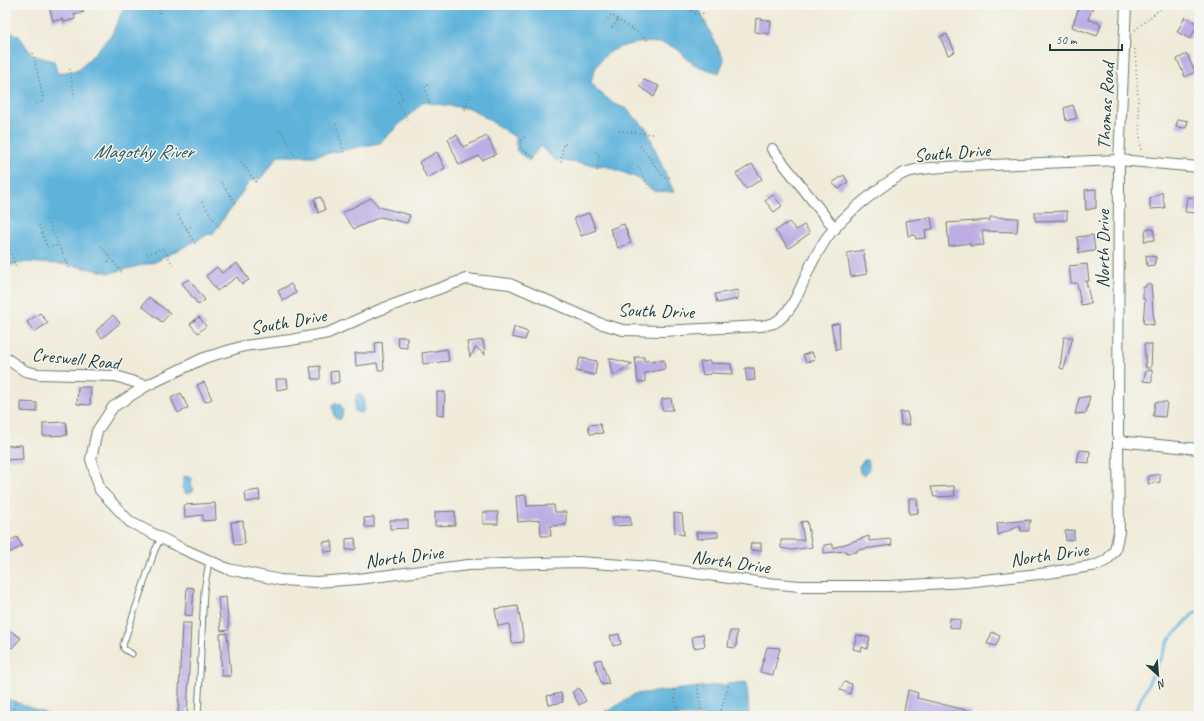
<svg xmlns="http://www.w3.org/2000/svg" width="1204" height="721" viewBox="0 0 1204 721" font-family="Caveat,sans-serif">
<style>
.water{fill:#5fb3db;stroke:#3f7888}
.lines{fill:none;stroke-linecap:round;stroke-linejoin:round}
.stream{stroke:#5fb3db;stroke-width:3}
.building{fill:#bdade4}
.service-casing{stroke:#687a6e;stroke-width:7}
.minor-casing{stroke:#687a6e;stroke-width:12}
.path{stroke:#687a6e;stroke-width:1.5;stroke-dasharray:1 3;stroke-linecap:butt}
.service{stroke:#fff;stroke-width:5}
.minor{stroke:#fff;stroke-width:10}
.labels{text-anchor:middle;stroke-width:3;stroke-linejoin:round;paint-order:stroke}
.street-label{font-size:19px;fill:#1f3d34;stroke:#f6f6f2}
.water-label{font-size:20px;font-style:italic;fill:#2f5a5e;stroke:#f6f6f2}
</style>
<rect width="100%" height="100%" fill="#f6f6f2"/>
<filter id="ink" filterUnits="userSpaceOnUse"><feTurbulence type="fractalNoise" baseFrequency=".025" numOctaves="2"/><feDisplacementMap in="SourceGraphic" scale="8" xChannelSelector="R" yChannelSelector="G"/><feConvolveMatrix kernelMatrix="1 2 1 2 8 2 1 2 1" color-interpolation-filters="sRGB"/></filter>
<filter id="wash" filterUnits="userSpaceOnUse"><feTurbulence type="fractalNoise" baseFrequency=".012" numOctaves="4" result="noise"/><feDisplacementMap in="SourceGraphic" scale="16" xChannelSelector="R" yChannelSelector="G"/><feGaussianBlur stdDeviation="0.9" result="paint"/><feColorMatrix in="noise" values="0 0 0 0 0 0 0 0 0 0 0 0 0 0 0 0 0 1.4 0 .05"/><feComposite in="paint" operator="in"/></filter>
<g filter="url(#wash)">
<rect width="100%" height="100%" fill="#f0ebd9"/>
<g class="water">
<path d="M125,5H699L701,14L724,60L719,73C711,70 701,68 694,64C686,60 682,51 675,48C663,42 651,42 639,43C614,46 596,56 591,82L597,90L614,104L627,109L647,129L658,157L674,192L654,191L635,177L609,167L555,160L540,146L529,161L517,151L515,137L472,109L423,102L380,143L313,156H278L261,178L250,181L212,235L209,234L155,262L110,273L71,265L28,262L5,266V29L19,36L32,55L54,61L57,73H59L79,70L112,34Z"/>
<path d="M357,394H361L364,399V411L360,413L355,411V402Z"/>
<path d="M336,403L340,404L343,411L341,419H336L334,416V411L332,406Z"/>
<path d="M864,460H868C870,464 869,473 864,475L860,473L859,466Z"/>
<path d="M184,476L192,478L191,484L194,490L190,493H185L182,488Z"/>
<path d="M747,682L749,716H601L635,694Z"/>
<path d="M5,698L53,716H5Z"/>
</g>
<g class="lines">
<path class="stream" d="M1133,716L1169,640L1193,614L1199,611"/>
</g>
<g id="blocks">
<g class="building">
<path d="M49,5H82L84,12L74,14L75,19L64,22L63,19L53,21Z"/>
<path d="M1080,5H1094L1088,19L1101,24L1097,36L1072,27Z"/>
<path d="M1185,17L1198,24L1190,39L1177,32Z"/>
<path d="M756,18L771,21L769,34L755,32Z"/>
<path d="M947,34L955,52L948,55L940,37Z"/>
<path d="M1187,54L1195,72L1185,77L1177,59Z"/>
<path d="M644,80L659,86L654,97L639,86Z"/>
<path d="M1073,105L1077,118L1066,121L1064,108Z"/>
<path d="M1178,119L1188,121L1186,128L1176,127Z"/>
<path d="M457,135L463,147L487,136L496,154L482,160L479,156L459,165L448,139Z"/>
<path d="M437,152L445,168L427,178L419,162Z"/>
<path d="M752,164L762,179L746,189L736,174Z"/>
<path d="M844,175L848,182L839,189L832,183Z"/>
<path d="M1096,189V208L1086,210L1085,190Z"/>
<path d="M1162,192L1165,208L1150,209V199Z"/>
<path d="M773,195L782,206L774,212L765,201Z"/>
<path d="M321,197L325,210L318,213L314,199Z"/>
<path d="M1187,197L1199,198V213L1185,212Z"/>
<path d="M371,198L379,207L410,215L407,223L380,217L354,229L342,213Z"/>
<path d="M1067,211V220L1035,221V212Z"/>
<path d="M589,213L596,230L581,236L574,218Z"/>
<path d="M931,217L933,229L925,230L926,238L916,239L915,235L908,236L906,221Z"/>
<path d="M990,217L1018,218L1017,232L982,231L984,245L970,246V243L949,246L947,223L990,220Z"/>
<path d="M789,222L796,230L804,225L810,233L789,248L775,231Z"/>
<path d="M624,224L631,243L618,248L610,229Z"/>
<path d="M1146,229H1153L1155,240L1144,241Z"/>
<path d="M1093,235L1095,251L1079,253L1077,237Z"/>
<path d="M863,250L867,274L851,277L847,253Z"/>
<path d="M1146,255L1156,257L1154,265L1147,266Z"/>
<path d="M237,263L249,280L242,284L237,277L217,291L206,276L217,267L222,273Z"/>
<path d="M1087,264L1089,281H1086L1091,303L1081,305L1077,283H1071L1069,266Z"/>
<path d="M189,279L205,300L198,305L182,283Z"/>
<path d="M291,284L296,293L283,301L278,291Z"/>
<path d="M1146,284H1151L1154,325L1143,323L1145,299H1143V287H1146Z"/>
<path d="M738,290V299L717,303L715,294Z"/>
<path d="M149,297L170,313L162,322L142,306Z"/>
<path d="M40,313L48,323L34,332L27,322Z"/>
<path d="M113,315L120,323L102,338L96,331Z"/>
<path d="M199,317L206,326L198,333L190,324Z"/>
<path d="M839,323L840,349L836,350L831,325Z"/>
<path d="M514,327L528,332L525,340L512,337Z"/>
<path d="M397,337H407V348L399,347Z"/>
<path d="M1064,337H1073L1064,369L1060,368Z"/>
<path d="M483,340L485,355L476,347L470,357L467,342Z"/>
<path d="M382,342L384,370H378L377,363L356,366L355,353H376L375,343Z"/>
<path d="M1144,344H1152L1151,368H1146Z"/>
<path d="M447,349L449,361L423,364L422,353Z"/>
<path d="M812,352L815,360L806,362L803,355Z"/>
<path d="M635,357H644V361L664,360L665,369L645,373V382H638Z"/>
<path d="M580,358L597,361L595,375L576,371Z"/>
<path d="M609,358L633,364L612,376Z"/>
<path d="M710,361V363L731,364L733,374L710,373V374L703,375L700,362Z"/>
<path d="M320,366V379H312L310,367Z"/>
<path d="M745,368H754L755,380L747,381Z"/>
<path d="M1152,370V382L1143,381L1146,371Z"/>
<path d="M338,371L339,382L331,384L330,372Z"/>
<path d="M276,379H287L288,388L277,390Z"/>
<path d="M204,382L212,399L205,402L197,385Z"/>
<path d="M78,387H91L90,405L77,404Z"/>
<path d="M437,392H445L444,416L437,415Z"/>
<path d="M181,393L188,408L178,413L171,398Z"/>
<path d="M1090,396L1086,413L1075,414L1079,398Z"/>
<path d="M671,398L673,410H662V399Z"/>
<path d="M21,402L37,403V412L21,411Z"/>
<path d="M1155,402H1167L1165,417L1153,416Z"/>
<path d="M900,412H907L910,425H901Z"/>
<path d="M66,422L67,435L43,436V423Z"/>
<path d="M600,424L603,433L590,434L588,425Z"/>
<path d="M22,445L23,459L5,460V446Z"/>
<path d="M1080,450L1090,451L1089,463L1077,462Z"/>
<path d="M1160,474V482L1148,484L1149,476Z"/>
<path d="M954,486L955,496L934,497L931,487Z"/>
<path d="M259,490L260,500L246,502L245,492Z"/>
<path d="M526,495L527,506L554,505L555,512H566V525L550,526L551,536H541L540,520L518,522L516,496Z"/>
<path d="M909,498H917L918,513L909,514Z"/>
<path d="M215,503L216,520L203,521V515L185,517L184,505Z"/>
<path d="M455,511V525L435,526V512Z"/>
<rect x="483" y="512" width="15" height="12"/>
<path d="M674,513L682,514L684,535L675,533Z"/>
<path d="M630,516L631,525L614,526L612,517Z"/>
<path d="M374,517V527H365L364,518Z"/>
<path d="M390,520H408V528L390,529Z"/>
<path d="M1031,520V522L1029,523V531H1021L1020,526L998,535L997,523Z"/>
<path d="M243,521L245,544L234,545L231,522Z"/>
<path d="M807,521L812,547L792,550L781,548V540H804L801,522Z"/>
<path d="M1074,530V539L1066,541L1065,531Z"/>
<path d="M696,532H718V537L697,539Z"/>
<path d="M869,536V541L891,539L892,545L857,550V552L846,553V551L824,553V545L833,544V548Z"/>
<path d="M17,537L22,546L5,555V543Z"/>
<path d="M355,538L356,549L346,550V539Z"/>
<path d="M332,541L333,551L324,552L323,542Z"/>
<path d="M751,543H761V551L750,550Z"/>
<path d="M187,587L194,588L192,616L185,615Z"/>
<path d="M226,597L229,630L221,631L218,598Z"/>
<path d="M518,606L524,642L512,643L509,624L498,626L495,609Z"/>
<path d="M950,618L961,620L959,629L949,627Z"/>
<path d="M182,623H191L187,716L178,715Z"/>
<path d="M5,627L21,638L12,648L5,642Z"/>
<path d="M730,631H737L736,648L728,647Z"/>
<path d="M992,632L1000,636L996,646L987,644Z"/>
<path d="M227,633L231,676H222L220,634Z"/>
<path d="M619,634L621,644L613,646L610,636Z"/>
<path d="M703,634L705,646L694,648L692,637Z"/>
<path d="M857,635L870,638L867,649L862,647L861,651L853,649Z"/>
<path d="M767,647L780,648L773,675L760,672Z"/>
<path d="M601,659L609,684L602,685L594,661Z"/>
<path d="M844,682L852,684L850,694L840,690Z"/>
<path d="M579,688L586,701L579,705L572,692Z"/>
<path d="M908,690L918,693L917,698L970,711V716L938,713L937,716H903Z"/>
<path d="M561,693L563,702L549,705L547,696Z"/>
</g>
</g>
</g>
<g filter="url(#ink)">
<use href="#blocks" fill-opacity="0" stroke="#687a6e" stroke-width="1"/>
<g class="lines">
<defs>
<g id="service">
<path d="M132,654L124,649L123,645L155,550L161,538"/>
<path d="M198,716L204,591L209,561"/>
</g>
<g id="minor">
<path d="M1126,5L1119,160L1118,441L1119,532L1115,550L1107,560L1097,565L1048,573L966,582L890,586H800L757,582L653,567L578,562L468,565L358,579L316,582L280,580L228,569L181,548L130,522L100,490L91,459L97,431L113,407L146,386L204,358L244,346L291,340L328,333L379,310L466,279L510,284L599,323L623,330L662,331L762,326C766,325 770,324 774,323C796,311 802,280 814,259C818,252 823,243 828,236C843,216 880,186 902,174C915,168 931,168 944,167L1119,160L1199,167"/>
<path d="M772,149L835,229"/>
<path d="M5,358L7,359L25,371L38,374L116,376L146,386"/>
<path d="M1118,441L1199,449"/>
</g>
</defs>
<use href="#service" class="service-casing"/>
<use href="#minor" class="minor-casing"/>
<g class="path">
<path d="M152,5L160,9L159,14"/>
<path d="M691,11L697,14L706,13"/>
<path d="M608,19L611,15L648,40"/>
<path d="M612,28L618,20"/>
<path d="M1135,30L1165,5"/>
<path d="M1135,49L1141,151"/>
<path d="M33,53L44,102L34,104"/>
<path d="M70,69L75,100"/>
<path d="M428,85L425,86L430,106"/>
<path d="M397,86L403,99L398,102L409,123"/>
<path d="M465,110L470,92"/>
<path d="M336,124L344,153"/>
<path d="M619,131L653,134"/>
<path d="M277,132L281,130L296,158"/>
<path d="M525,137L521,141V149L534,157"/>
<path d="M640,146L664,177L672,178"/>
<path d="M596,152L599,153L597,173"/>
<path d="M241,162L256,182"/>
<path d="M561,162L563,144H566"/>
<path d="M638,166L651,190"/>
<path d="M221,182L237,205"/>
<path d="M202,202L220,229"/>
<path d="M178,215L196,245"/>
<path d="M47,220L70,269"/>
<path d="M39,225L47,247L58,245"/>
<path d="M186,228L192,226"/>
<path d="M5,235L16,267"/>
<path d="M101,246L122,273"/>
<path d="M147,254L163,248L173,265"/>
<path d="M108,262L111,259"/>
<path d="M697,685L702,716"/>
<path d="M674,690L678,716"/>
<path d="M605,710L608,716"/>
<path d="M721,710L729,683"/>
<path d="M11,716L16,700"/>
<path d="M45,716L47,711"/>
</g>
<use href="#service" class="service"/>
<use href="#minor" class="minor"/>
</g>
</g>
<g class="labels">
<g class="street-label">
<text transform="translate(1105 106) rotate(-87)" y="7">Thomas Road</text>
<text transform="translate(952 152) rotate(-4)" y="7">South Drive</text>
<text transform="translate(1102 249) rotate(-90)" y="7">North Drive</text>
<text transform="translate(656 310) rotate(2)" y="7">South Drive</text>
<text transform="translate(288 321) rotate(-10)" y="7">South Drive</text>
<text transform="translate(76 358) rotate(6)" y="7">Creswell Road</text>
<text transform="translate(1049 554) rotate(-8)" y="7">North Drive</text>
<text transform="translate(404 556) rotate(-7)" y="7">North Drive</text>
<text transform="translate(731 561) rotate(8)" y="7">North Drive</text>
</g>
<g class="water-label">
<text x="143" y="158">Magothy River</text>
</g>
</g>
<rect width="1204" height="721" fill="none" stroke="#f6f6f2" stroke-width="20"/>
<g transform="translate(1158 675) rotate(154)" stroke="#f6f6f2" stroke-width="3" paint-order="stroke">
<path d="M0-3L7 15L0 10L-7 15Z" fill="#1f3d34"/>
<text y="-6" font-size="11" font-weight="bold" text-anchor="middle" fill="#1f3d34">N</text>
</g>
<path d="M1050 44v6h72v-6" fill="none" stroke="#1f3d34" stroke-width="2"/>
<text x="1056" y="44" font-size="12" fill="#1f3d34" stroke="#f6f6f2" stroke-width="3" paint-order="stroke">50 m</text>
</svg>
